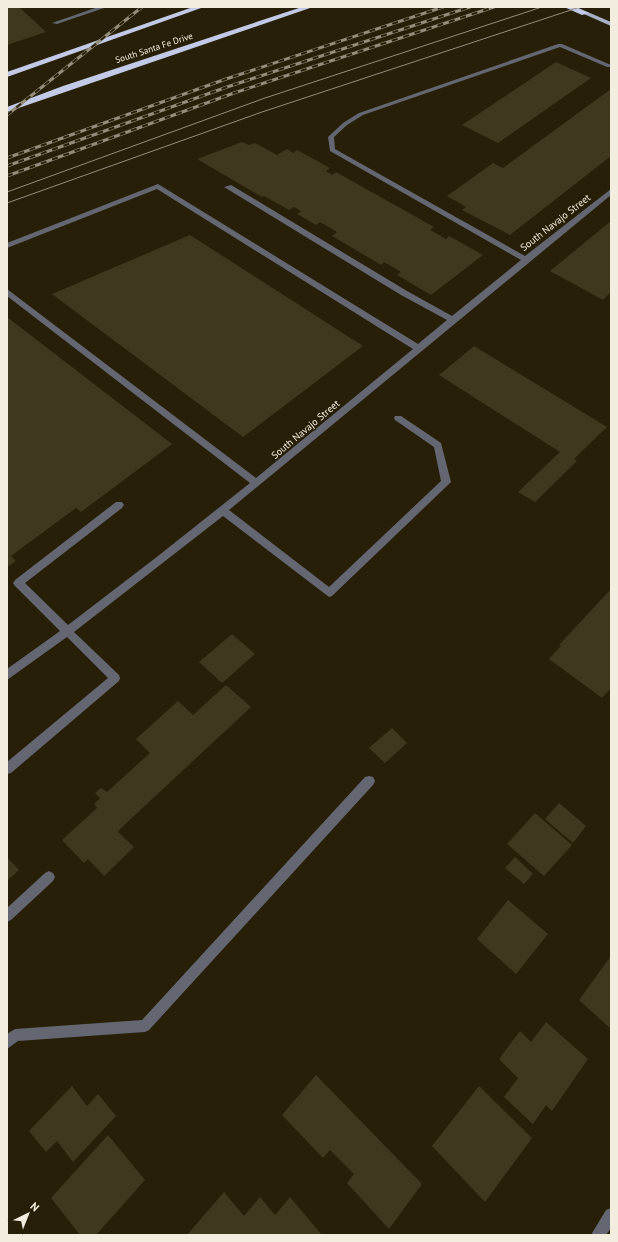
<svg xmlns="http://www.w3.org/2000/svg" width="618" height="1242" viewBox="0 0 618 1242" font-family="'PT Sans',sans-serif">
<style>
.building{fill:#40371f}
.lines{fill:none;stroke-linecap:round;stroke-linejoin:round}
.minor{fill:#646672;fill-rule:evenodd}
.major{fill:#a8aec5;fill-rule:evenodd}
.highway{fill:#c3cae7;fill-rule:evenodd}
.tram{stroke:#948d7b;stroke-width:1}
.rail-casing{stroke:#948d7b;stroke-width:3}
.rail{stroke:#271f07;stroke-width:2;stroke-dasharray:6;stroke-linecap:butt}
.labels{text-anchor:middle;stroke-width:3;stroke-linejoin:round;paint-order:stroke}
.far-street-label{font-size:9px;fill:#f3eddf;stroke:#271f07}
.street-label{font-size:10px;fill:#f3eddf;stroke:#271f07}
</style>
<rect width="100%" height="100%" fill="#271f07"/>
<g class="building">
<path d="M7,7H19L46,32L7,45Z"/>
<path d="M556,62L591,78L498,143L462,125Z"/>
<path d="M611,89V156L510,235L462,210L466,207L447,196L493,163L503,168Z"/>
<path d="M242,142L249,145L255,143L277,155L287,149L293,153L297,150L330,168L326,171L332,175L336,172L434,227L430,230L446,239L449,236L483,255L431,295L397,275L401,272L384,262L381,265L332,236L337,232L320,222L316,225L297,214L301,211L294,207L289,210L264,196L262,197L197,159Z"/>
<path d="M611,221V292L603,300L550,271Z"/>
<path d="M190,235L363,346L243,437L52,294Z"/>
<path d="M7,317L172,444L81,512L76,508L11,556L16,561L7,567Z"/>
<path d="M474,346L607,427L574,459L577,461L535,502L518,492L560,452L439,375Z"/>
<path d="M611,589V688L602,698L549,659L561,646L559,645Z"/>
<path d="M232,634L255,654L222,683L199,662Z"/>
<path d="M226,685L251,707L121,828L118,832L134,847L104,876L88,859L84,863L62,840L97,808L94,804L100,798L95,793L101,788L107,792L150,753L136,739L178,701L193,715Z"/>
<path d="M392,728L407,743L385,763L369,748Z"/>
<path d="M559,803L586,826L573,843L545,819Z"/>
<path d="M535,813L572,845L544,876L507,844Z"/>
<path d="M7,857L19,870L7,881Z"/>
<path d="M515,857L533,874L524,884L505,868Z"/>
<path d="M508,900L548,934L516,974L477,939Z"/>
<path d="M611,956V1029L579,1000Z"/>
<path d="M546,1022L588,1059L552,1111L546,1105L533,1124L504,1097L518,1078L499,1059L520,1031L531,1042Z"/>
<path d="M316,1075L422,1184L389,1229L347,1183L354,1174L330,1150L323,1158L282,1115Z"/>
<path d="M72,1086L87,1106L98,1094L116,1116L73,1162L57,1141L46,1152L29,1131Z"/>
<path d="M479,1086L532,1138L485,1202L432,1146Z"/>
<path d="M108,1135L145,1180L96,1235H80L51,1198Z"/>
<path d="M224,1192L244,1216L260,1197L275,1215L290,1197L322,1235H187Z"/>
</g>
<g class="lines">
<g class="minor">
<path d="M98,7H107L57,24L52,23Z"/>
<path d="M558,44H562L611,65V67H607L560,47L363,115L347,125L334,137L335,149L525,256L611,189V195L229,510L329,587L441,481L434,447L395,420L394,418L395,416H401L441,443L451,482L449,484L332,596L329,597L223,516L74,632L119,675L120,678L119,681L11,773L7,774V762L108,678L67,637L7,680V669L60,631L15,586L13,583L15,580L116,502H122L124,505L122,508L25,583L68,625L158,556L250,483L7,296V289L256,478L413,349L157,189L7,248V243L158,184L418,344L447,320L401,295L224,187L231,185L407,291L452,316L521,260L330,151L328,137L343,123L359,113Z"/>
<path d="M369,776L373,777L375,781L373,785L149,1030L145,1032L18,1041L7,1049V1034L15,1029L142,1020L365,777Z"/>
<path d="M49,871L53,873L55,877L53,881L11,920L7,922V908L45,873Z"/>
<path d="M611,1208V1228L606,1235H591L606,1210Z"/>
</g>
<path class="major" d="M568,7H576L611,22V26Z"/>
<g class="highway">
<path d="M193,7H204L7,77V72Z"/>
<path d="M302,7H313L7,112V107L63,86Z"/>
<path d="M564,7H575L589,13L582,15Z"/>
</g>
<g class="tram">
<path d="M7,192L265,98L542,7"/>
<path d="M7,203L262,112L580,7"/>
</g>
<defs>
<g id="rail">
<path d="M7,115L142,7"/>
<path d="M7,158L226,79L443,7"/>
<path d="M7,166L227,87L470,7"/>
<path d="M7,176L234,93L494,7"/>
</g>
</defs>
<use href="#rail" class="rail-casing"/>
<use href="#rail" class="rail"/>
</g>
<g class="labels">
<g class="far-street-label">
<text transform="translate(154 48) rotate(-18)" y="3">South Santa Fe Drive</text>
</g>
<g class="street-label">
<text transform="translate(555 222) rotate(-38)" y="4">South Navajo Street</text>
<text transform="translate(305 429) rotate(-40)" y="4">South Navajo Street</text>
</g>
</g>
<rect width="618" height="1242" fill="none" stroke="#f3eddf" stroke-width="16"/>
<g transform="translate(28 1214) rotate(43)" stroke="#271f07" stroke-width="3" paint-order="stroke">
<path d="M0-3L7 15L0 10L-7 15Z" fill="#f3eddf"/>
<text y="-6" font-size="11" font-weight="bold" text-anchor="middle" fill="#f3eddf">N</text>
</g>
</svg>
